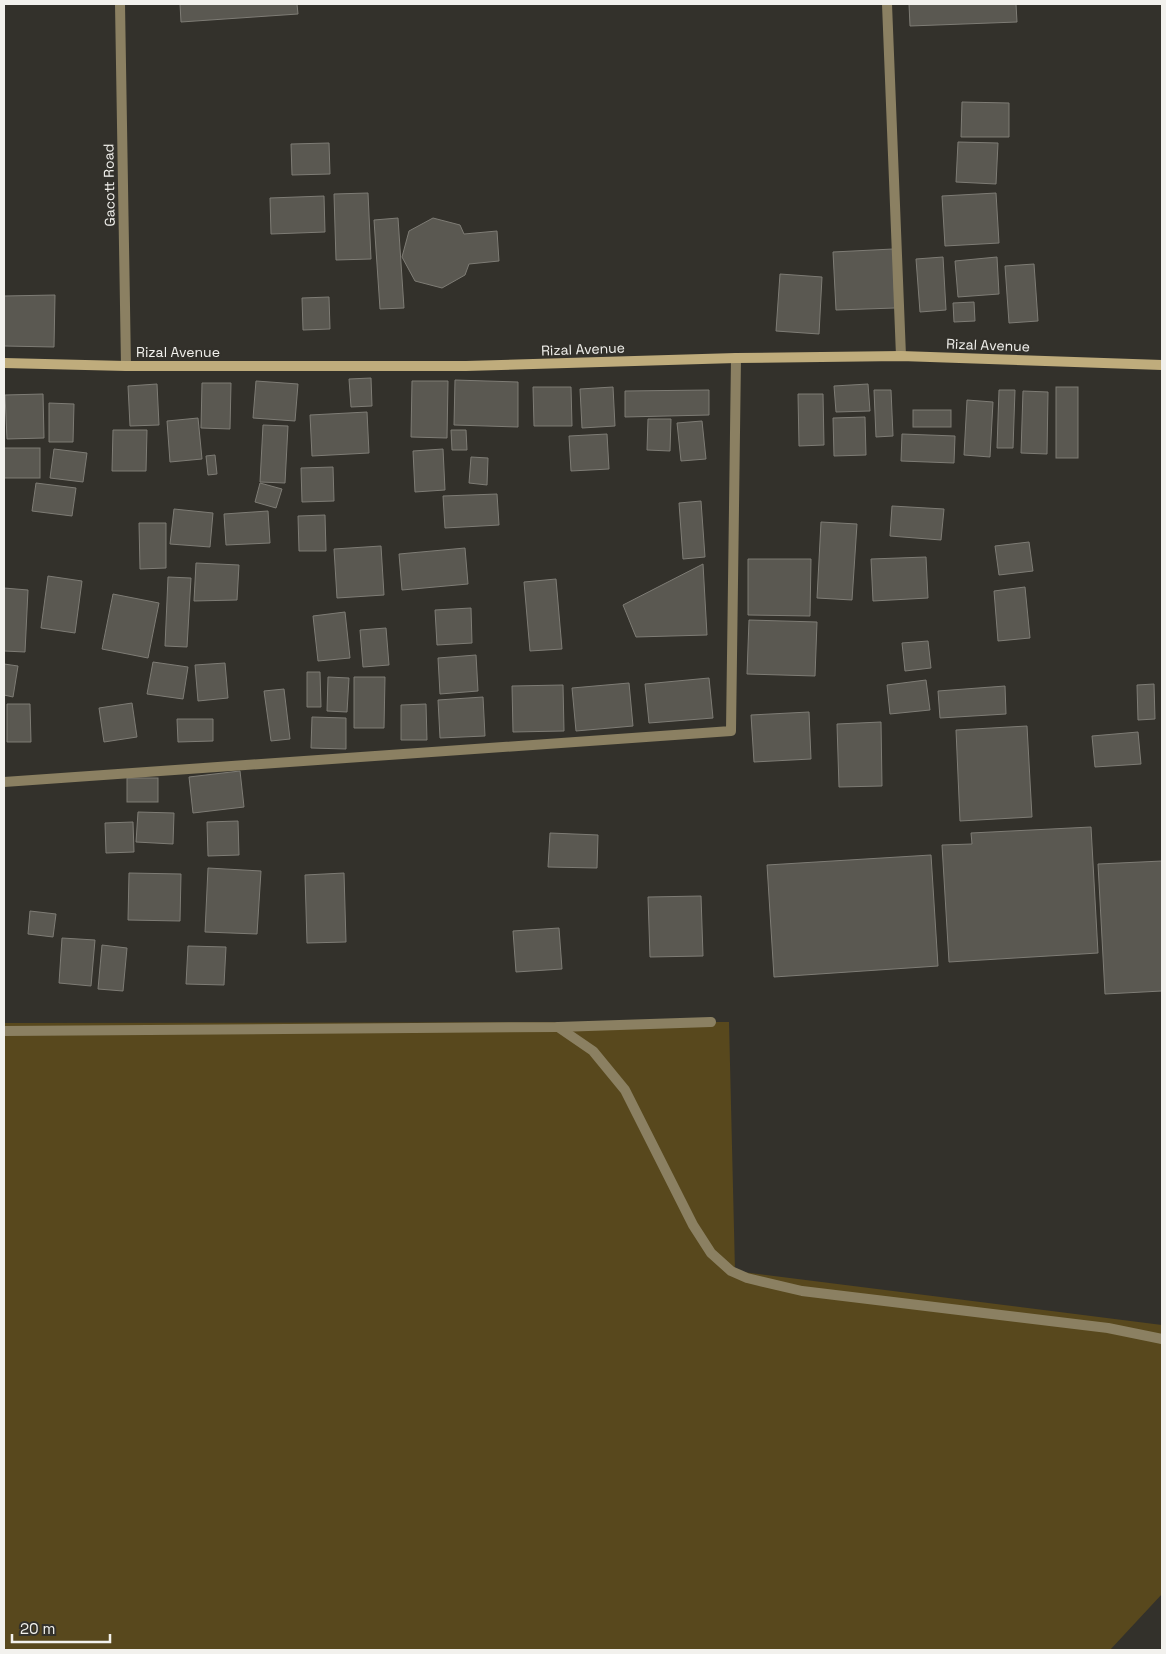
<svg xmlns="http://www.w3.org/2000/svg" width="1166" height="1654" viewBox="0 0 1166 1654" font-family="'Space Grotesk',sans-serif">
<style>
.green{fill:#58481d}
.building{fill:#5a5851;stroke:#7e7c75}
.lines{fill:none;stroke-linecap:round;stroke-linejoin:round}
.lane{stroke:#8b8062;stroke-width:10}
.street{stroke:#8b8062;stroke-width:10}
.secondary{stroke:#bfac7c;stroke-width:10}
.labels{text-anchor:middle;stroke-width:4;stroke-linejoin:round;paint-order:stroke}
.street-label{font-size:14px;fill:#f2f1ed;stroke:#33312b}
</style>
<rect width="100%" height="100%" fill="#33312b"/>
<path class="green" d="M729,1022L735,1271L1162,1325V1594L1110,1650H4V1023Z"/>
<g class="building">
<path d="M180,4H297L298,14L181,22Z"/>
<path d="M909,4H1016L1017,22L910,26Z"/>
<path d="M962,102L1009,103V137H961Z"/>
<path d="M958,142L998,143L996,184L956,182Z"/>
<path d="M329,143L330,174L292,175L291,144Z"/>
<path d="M368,193L371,259L336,260L334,194Z"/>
<path d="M996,193L999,243L945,246L942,196Z"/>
<path d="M324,196L325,232L271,234L270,198Z"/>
<path d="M398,218L404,308L380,309L374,220Z"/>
<path d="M433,218L460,225L464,234L497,231L499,261L469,264L465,275L442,288L415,281L402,257L409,231Z"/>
<path d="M893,249L895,308L836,310L833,252Z"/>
<path d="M943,257L946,310L920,312L916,259Z"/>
<path d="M997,257L999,294L958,297L955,261Z"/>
<path d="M1034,264L1038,321L1009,323L1005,266Z"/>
<path d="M780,274L822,277L819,334L776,331Z"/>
<path d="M55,295L54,347L4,346V296Z"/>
<path d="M329,297L330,329L303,330L302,298Z"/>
<path d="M974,302L975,321L954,322L953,303Z"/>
<path d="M371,378L372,406L351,407L349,379Z"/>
<path d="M455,380L518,382V427L454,425Z"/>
<path d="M256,381L298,384L295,421L253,418Z"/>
<path d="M412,381H448L447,438L411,437Z"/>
<path d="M202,383H231L230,429L201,428Z"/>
<path d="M157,384L159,425L130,426L128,386Z"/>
<path d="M868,384L870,411L836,412L834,386Z"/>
<path d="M533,387H571L572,426H534Z"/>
<path d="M613,387L615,426L582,428L580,389Z"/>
<rect x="1056" y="387" width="22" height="71"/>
<path d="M709,390V415L625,417V391Z"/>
<path d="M874,390H891L893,436L876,437Z"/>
<path d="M999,390H1015L1013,448H997Z"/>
<path d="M1023,391L1048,392L1047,454L1021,453Z"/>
<path d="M43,394L44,438L7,439L5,395Z"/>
<path d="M798,394H823L824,445L799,446Z"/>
<path d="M967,400L993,402L990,457L964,455Z"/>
<path d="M49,403L74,404L73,442H49Z"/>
<rect x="913" y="410" width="38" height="17"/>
<path d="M367,412L369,453L312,456L310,415Z"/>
<path d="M865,417L866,455L834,456L833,418Z"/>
<path d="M198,418L202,459L170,462L167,421Z"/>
<path d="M648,419H671L670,451L647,450Z"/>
<path d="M702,421L706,459L681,461L677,423Z"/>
<path d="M263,425L288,426L285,483L260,482Z"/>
<path d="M113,430H147L146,471H112Z"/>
<path d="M451,430H466L467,450H452Z"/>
<path d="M607,434L609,469L571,471L569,436Z"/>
<path d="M902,434L955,436L954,463L901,461Z"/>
<rect x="4" y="448" width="36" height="30"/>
<path d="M54,449L87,453L83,482L50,478Z"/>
<path d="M443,449L445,490L415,492L413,451Z"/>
<path d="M215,455L217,474L208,475L206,456Z"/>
<path d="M471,457L488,458L487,485L469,483Z"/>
<path d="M333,467L334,501L302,502L301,468Z"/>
<path d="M36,483L76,488L72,516L32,511Z"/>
<path d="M260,483L282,489L276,508L255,502Z"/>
<path d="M497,494L499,525L445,528L443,496Z"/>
<path d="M701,501L705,557L683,559L679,503Z"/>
<path d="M892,506L944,509L941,540L890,536Z"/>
<path d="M174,509L213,513L210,547L170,544Z"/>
<path d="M268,511L270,543L226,545L224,514Z"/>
<path d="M325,515L326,551H299L298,516Z"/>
<path d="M821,522L857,524L852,600L817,598Z"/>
<path d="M139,523H166V568L140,569Z"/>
<path d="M1029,542L1033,571L999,575L995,546Z"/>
<path d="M381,546L384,595L337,598L334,549Z"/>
<path d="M465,548L468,584L402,590L399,554Z"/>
<path d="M926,557L928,598L873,601L871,559Z"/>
<path d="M748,559H811L810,616L748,615Z"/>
<path d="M196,563L239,565L237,600L194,601Z"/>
<path d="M703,564L707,635L636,637L623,605Z"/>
<path d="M48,576L82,581L75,633L41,628Z"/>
<path d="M168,577L191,578L187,647L165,646Z"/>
<path d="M556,579L562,649L530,651L524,582Z"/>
<path d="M1025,587L1030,638L998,641L994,591Z"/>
<path d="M4,588L28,590L25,652L4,651Z"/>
<path d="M113,594L159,603L148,658L102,649Z"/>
<path d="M471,608L472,643L437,645L435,610Z"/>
<path d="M345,612L350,658L318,661L313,616Z"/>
<path d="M749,620L817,622L815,676L747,674Z"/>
<path d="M386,628L389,665L363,667L360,630Z"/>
<path d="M928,641L931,668L905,671L902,643Z"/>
<path d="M476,655L478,691L440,694L438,658Z"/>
<path d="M153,662L188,667L183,699L147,694Z"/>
<path d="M225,663L228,698L198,701L195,665Z"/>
<path d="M4,664L18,666L13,697L4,695Z"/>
<path d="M307,672H320L321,707H307Z"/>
<path d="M328,677L349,678L347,712L327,711Z"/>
<path d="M354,677H385L384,728H354Z"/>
<path d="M709,678L713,718L649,723L645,684Z"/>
<path d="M926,680L930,710L890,714L887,685Z"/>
<path d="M629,683L633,726L576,731L572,688Z"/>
<path d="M1154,684L1155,719L1138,720L1137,685Z"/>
<path d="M563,685L564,731L513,732L512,686Z"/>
<path d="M1005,686L1006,714L940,718L938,691Z"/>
<path d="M284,689L290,739L271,741L264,691Z"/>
<path d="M483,697L485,736L440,738L438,700Z"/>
<path d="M132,703L137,737L104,742L99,708Z"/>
<path d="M7,704H30L31,742H7Z"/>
<path d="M426,704L427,740H401V705Z"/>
<path d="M809,712L811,759L754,762L751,715Z"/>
<path d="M312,717L346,718V749L311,748Z"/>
<path d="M177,719H213V741L178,742Z"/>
<path d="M881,722L882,786L839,787L837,724Z"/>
<path d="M1027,726L1032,817L960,821L956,730Z"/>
<path d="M1138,732L1141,764L1095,767L1092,736Z"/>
<path d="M240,771L244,807L193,813L189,777Z"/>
<rect x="127" y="778" width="31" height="24"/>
<path d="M138,812L174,813L173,844L136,842Z"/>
<path d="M238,821L239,855L208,856L207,822Z"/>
<path d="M133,822L134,852L106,853L105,823Z"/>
<path d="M1091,827L1098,953L949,962L942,845L972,844L971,833Z"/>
<path d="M550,833L598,835L597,868L548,867Z"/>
<path d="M931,855L938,966L774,977L767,865Z"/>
<path d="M1162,861V991L1105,994L1098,864Z"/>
<path d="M208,868L261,871L257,934L205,932Z"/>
<path d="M129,873L181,874L180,921L128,920Z"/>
<path d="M344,873L346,942L307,943L305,875Z"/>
<path d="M701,896L703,956L650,957L648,897Z"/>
<path d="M30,911L56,914L53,937L28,934Z"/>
<path d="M559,928L562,969L516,972L513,931Z"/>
<path d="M62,938L95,940L91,986L59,983Z"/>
<path d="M102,945L127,948L123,991L98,989Z"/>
<path d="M188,946L226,947L224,985L186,984Z"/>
</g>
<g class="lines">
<g class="lane">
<path d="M558,1027L593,1051L625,1090L693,1225L711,1253L731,1271L747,1278L802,1291L1108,1328L1162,1339"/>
<path d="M4,1031L558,1027L711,1022"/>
</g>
<g class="street">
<path d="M120,4L126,366"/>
<path d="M887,4L901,356"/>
<path d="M4,782L731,731L736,358"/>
</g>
<path class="secondary" d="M4,363L126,366H466L736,358L901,356L1162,365"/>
</g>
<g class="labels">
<g class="street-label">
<text transform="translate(109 185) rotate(-91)" y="5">Gacott Road</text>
<text transform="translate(988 345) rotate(2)" y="5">Rizal Avenue</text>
<text transform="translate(583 349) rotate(-2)" y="5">Rizal Avenue</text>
<text x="178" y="357">Rizal Avenue</text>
</g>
</g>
<rect width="1166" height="1654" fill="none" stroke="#f2f1ed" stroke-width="10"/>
<path d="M12 1634v8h98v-8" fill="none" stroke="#f2f1ed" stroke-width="2.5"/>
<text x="20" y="1634" font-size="15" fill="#f2f1ed" stroke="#33312b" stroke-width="4" paint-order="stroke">20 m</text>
</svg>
